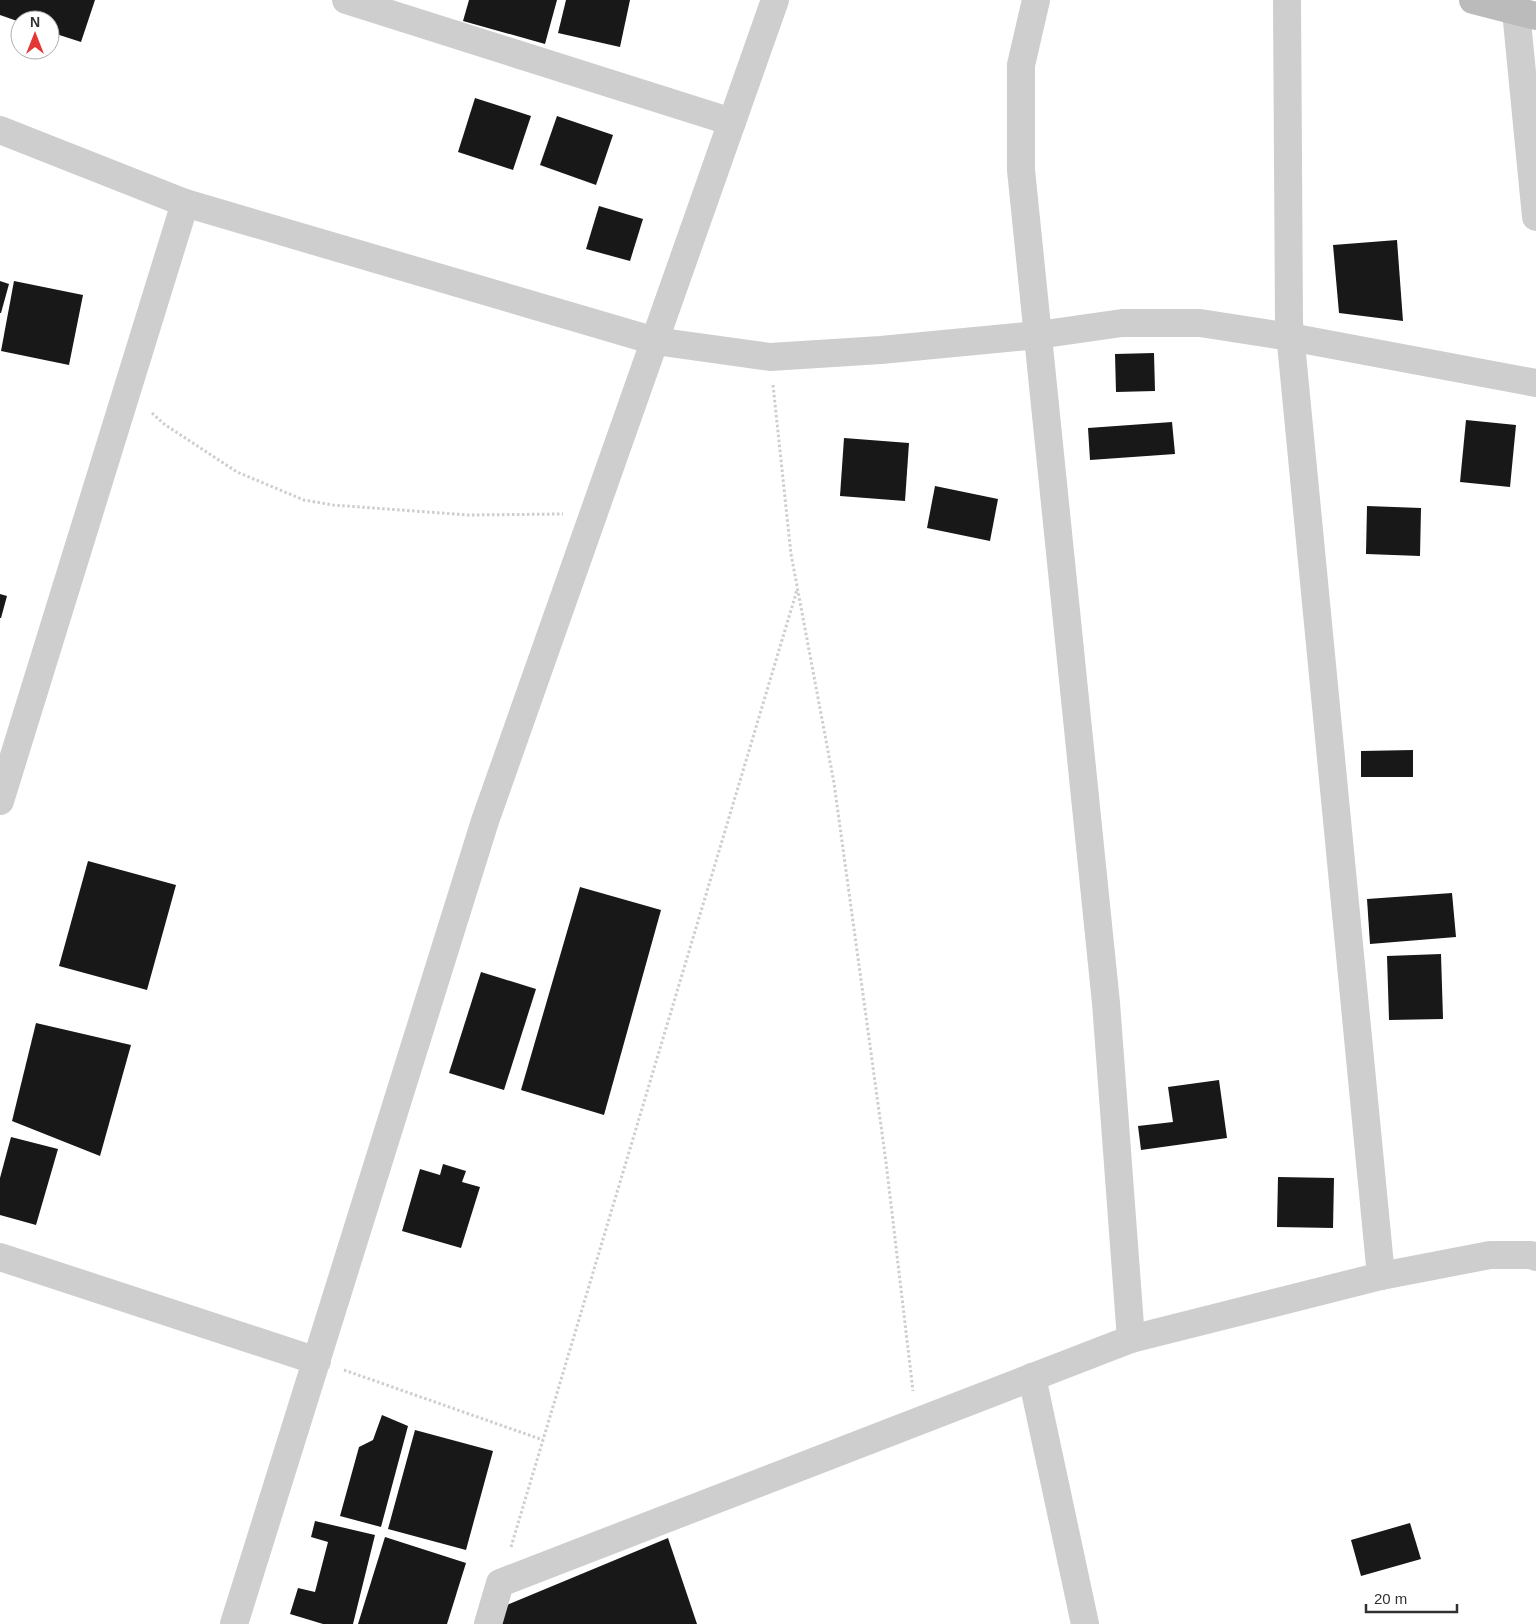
<svg xmlns="http://www.w3.org/2000/svg" width="1536" height="1624" viewBox="0 0 1536 1624" font-family="Helvetica,sans-serif">
<style>
.building{fill:#181818}
.lines{fill:none;stroke-linecap:round;stroke-linejoin:round}
.path{stroke:#cecece;stroke-width:3;stroke-dasharray:2.5 2.5;stroke-linecap:butt}
.street{stroke:#cecece;stroke-width:28}
.secondary{stroke:#bbb;stroke-width:28}
</style>
<rect width="100%" height="100%" fill="#fff"/>
<g class="building">
<path d="M0,0H95L81,42L50,32V20H20V22L0,15Z"/>
<path d="M469,0H557L545,44L463,21Z"/>
<path d="M566,0H630L620,47L558,33Z"/>
<path d="M475,98L531,116L513,170L458,152Z"/>
<path d="M557,116L613,135L596,185L540,165Z"/>
<path d="M599,206L643,219L630,261L586,249Z"/>
<path d="M1397,240L1403,321L1339,313L1333,245Z"/>
<path d="M0,281L9,284L1,313H0Z"/>
<path d="M14,281L83,295L69,365L1,351Z"/>
<path d="M1154,353L1155,391L1116,392L1115,354Z"/>
<path d="M1466,420L1516,425L1510,487L1460,482Z"/>
<path d="M1172,422L1175,454L1090,460L1088,428Z"/>
<path d="M844,438L909,443L905,501L840,496Z"/>
<path d="M935,486L998,499L990,541L927,528Z"/>
<path d="M1367,506L1421,508L1420,556L1366,554Z"/>
<path d="M0,594L7,596L1,618H0Z"/>
<path d="M1413,750V777H1361V751Z"/>
<path d="M88,861L176,885L147,990L59,966Z"/>
<path d="M580,887L661,910L604,1115L521,1090Z"/>
<path d="M1452,893L1456,937L1370,944L1367,899Z"/>
<path d="M1441,954L1443,1019L1389,1020L1387,956Z"/>
<path d="M481,972L536,989L504,1090L449,1073Z"/>
<path d="M36,1023L131,1045L100,1156L12,1121Z"/>
<path d="M1219,1080L1227,1138L1141,1150L1138,1126L1173,1122L1168,1087Z"/>
<path d="M11,1137L58,1149L36,1225L0,1215V1178Z"/>
<path d="M443,1164L466,1171L462,1182L480,1187L461,1248L402,1231L420,1169L440,1175Z"/>
<path d="M1278,1177L1334,1178L1333,1228L1277,1227Z"/>
<path d="M382,1415L408,1426L381,1527L340,1516L359,1447L373,1440Z"/>
<path d="M415,1430L493,1451L466,1550L388,1529Z"/>
<path d="M315,1521L375,1535L353,1624H323L290,1614L298,1588L315,1592L328,1542L311,1537Z"/>
<path d="M1410,1523L1421,1559L1361,1576L1351,1540Z"/>
<path d="M385,1537L466,1563L447,1624H358Z"/>
<path d="M668,1538L697,1624H494L495,1610Z"/>
</g>
<g class="lines">
<g class="path">
<path d="M773,385L791,554L834,783L886,1162L913,1391"/>
<path d="M152,413L164,424L237,472L304,500L333,505L468,515L563,514"/>
<path d="M344,1370L543,1440"/>
<path d="M511,1547L797,590"/>
</g>
<g class="street">
<path d="M346,0L732,122"/>
<path d="M1036,0L1021,65V170L1106,1003L1131,1339"/>
<path d="M1287,0L1289,323L1381,1276"/>
<path d="M1516,11L1536,217"/>
<path d="M0,130L185,203L655,341L770,357L881,350L1038,335L1122,323H1200L1290,337L1536,383"/>
<path d="M0,801L185,203"/>
<path d="M0,1257L317,1361"/>
<path d="M1032,1377L1085,1624"/>
<path d="M234,1624L485,821L775,0"/>
<path d="M488,1624L500,1583L1131,1339L1381,1276L1490,1255H1531L1536,1257"/>
</g>
<path class="secondary" d="M1473,0L1536,16"/>
</g>
<g transform="translate(35 35)"><circle r="24" fill="#ffffff" stroke="#adadad"/>
<path d="M0-4L9 19L0 12L-9 19Z" fill="#e53636"/>
<text y="-8" font-size="14" font-weight="bold" text-anchor="middle" fill="#313131">N</text>
</g>
<path d="M1366 1604v8h91v-8" fill="none" stroke="#313131" stroke-width="2.5"/>
<text x="1374" y="1604" font-size="15" fill="#313131" stroke="#ffffff" stroke-width="4" paint-order="stroke">20 m</text>
</svg>
